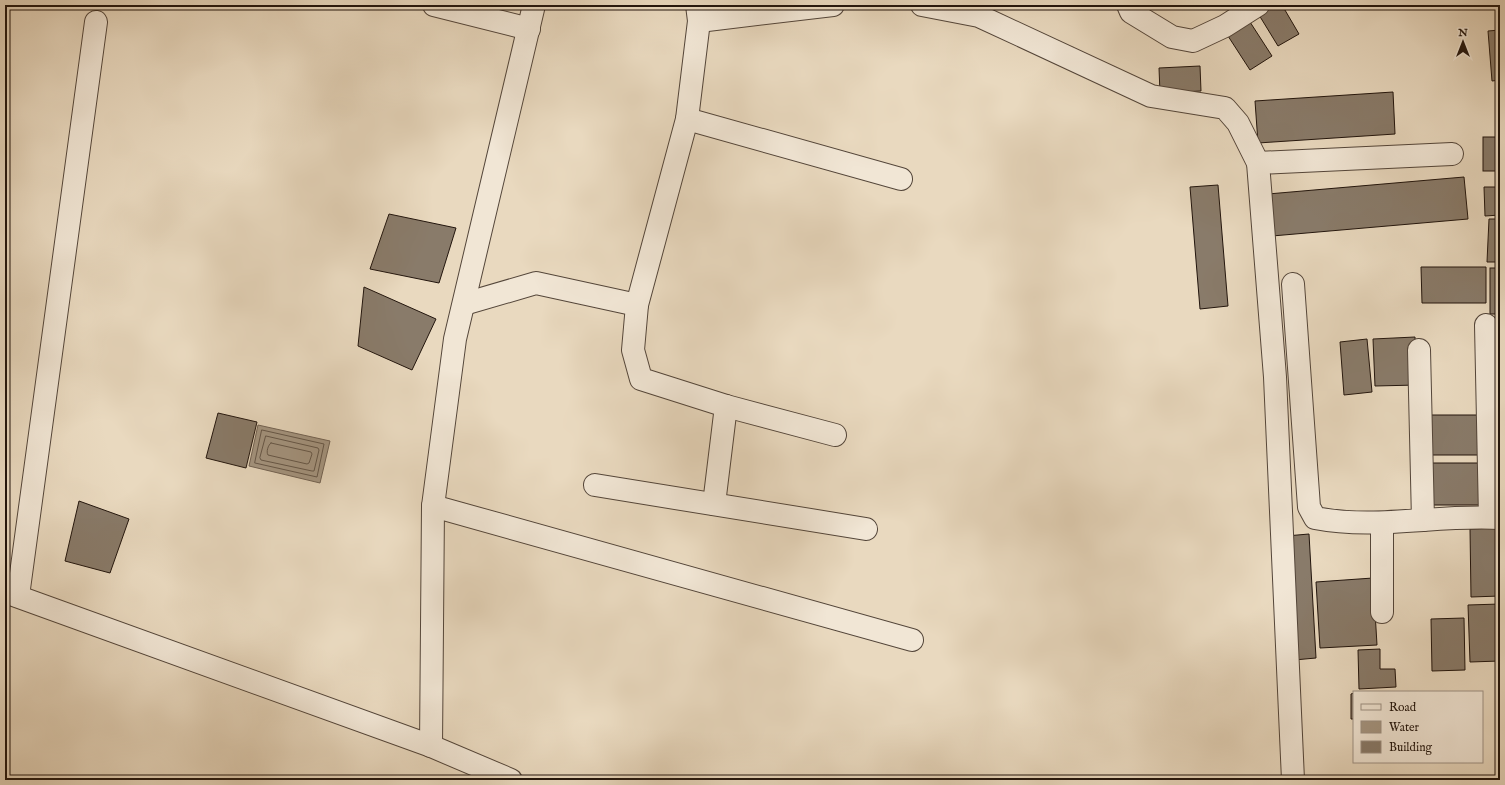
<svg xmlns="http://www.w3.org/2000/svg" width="1505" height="785" viewBox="0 0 1505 785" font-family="'IM FELL English',serif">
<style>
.water{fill:#a59682;stroke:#716253}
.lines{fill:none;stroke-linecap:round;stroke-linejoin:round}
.shore{stroke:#645648;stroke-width:1}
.building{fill:#897b6a;stroke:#22150d}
.minor-casing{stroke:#54463a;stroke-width:24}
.minor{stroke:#f1e6d5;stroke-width:22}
</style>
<rect width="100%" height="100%" fill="#e9d9bf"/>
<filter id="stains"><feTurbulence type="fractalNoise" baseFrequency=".005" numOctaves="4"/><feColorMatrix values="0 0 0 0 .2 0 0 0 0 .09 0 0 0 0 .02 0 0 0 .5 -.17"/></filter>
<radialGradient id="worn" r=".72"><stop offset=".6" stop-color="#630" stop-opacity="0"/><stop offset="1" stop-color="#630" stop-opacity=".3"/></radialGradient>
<path class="water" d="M258,425L330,441L320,483L249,466Z"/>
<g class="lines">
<g class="shore">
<path d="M262,430L324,444L317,477L255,463Z"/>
<path d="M266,436L318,448L319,450L314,471H312L261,460L260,458Z"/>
<path d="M271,443L311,452L312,454L309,463L307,464L268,455C266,452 268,445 271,443Z"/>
</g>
</g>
<g class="building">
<path d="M1276,5H1282L1299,34L1278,46L1259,15Z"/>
<path d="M1250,22L1272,56L1250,70L1228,36Z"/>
<path d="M1500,30V80L1492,81L1488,31Z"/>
<path d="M1200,66L1201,91L1160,93L1159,68Z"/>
<path d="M1393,92L1395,134L1258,143L1255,101Z"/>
<rect x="1483" y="137" width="17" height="34"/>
<path d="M1464,177L1468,219L1272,236L1268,194Z"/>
<path d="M1218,185L1228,306L1200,309L1190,187Z"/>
<path d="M1484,187H1500V215L1485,216Z"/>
<path d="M389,214L456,228L439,283L370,269Z"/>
<path d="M1489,219H1500V262H1487Z"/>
<path d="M1421,267H1486V303H1422Z"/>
<rect x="1490" y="268" width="10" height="46"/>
<path d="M364,287L436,319L412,370L358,346Z"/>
<path d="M1490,321H1500V353L1490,352Z"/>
<path d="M1415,337L1417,385L1375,386L1373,339Z"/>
<path d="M1367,339L1372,392L1344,395L1340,342Z"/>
<rect x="1493" y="372" width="7" height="28"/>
<path d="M218,413L257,422L246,468L206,458Z"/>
<path d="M1430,415H1482L1481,455H1429Z"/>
<path d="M1431,463H1482L1481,505H1430Z"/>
<path d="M79,501L129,519L110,573L65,561Z"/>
<path d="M1500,528V596L1471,597L1470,529Z"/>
<path d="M1309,534L1316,658L1294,660L1286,536Z"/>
<path d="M1373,578L1377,645L1320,648L1316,582Z"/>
<path d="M1500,604V661L1470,662L1468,605Z"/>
<path d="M1464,618L1465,670L1432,671L1431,619Z"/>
<path d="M1380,649V669H1395L1396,687L1359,689L1358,650Z"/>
<path d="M1354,693V719H1351V694Z"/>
</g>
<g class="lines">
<defs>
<g id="minor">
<path d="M434,5L529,29"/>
<path d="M697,5L699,21L687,119L637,305L633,350L641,379L726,406L835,435"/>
<path d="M922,5L979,16L1151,96L1225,108L1238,123L1258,163L1275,377L1293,780"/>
<path d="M1128,5L1131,12L1172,37L1193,41L1225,26L1258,5"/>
<path d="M699,21L833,5"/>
<path d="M687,119L901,179"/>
<path d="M1258,163L1452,154"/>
<path d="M1293,284L1309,507L1315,518C1376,530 1439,514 1500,518"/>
<path d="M464,304L536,283L637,305"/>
<path d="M1486,325L1490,517"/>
<path d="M1419,350L1423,520"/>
<path d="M595,485L866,529"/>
<path d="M714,504L726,406"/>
<path d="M433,506L912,640"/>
<path d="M5,592L431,746L511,780"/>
<path d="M18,596L96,22"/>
<path d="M1382,612V523"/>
<path d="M431,746L433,506L455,339L534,5"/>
</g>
</defs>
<use href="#minor" class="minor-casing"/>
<use href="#minor" class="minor"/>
</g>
<rect width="1505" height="785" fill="none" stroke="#e9d9bf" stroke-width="20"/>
<rect x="6" y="6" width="1493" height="773" fill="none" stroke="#22150d" stroke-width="2"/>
<rect x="10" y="10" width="1485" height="765" fill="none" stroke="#22150d"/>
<rect x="1353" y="691" width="130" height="72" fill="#f1e6d5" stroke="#9e9285"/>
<rect x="1361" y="704" width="20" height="6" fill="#f1e6d5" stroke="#9e9285"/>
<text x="1389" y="711" font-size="12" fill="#22150d">Road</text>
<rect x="1361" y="721" width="20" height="12" fill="#a59682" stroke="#9e9285"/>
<text x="1389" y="731" font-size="12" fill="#22150d">Water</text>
<rect x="1361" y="741" width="20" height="12" fill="#897b6a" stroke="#9e9285"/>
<text x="1389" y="751" font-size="12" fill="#22150d">Building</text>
<g transform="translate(1463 42)" stroke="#f1e6d5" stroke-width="3" paint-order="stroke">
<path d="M0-3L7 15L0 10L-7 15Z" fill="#22150d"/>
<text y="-6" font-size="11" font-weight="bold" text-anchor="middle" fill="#22150d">N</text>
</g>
<rect width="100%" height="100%" filter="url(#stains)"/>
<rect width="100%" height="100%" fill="url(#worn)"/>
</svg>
